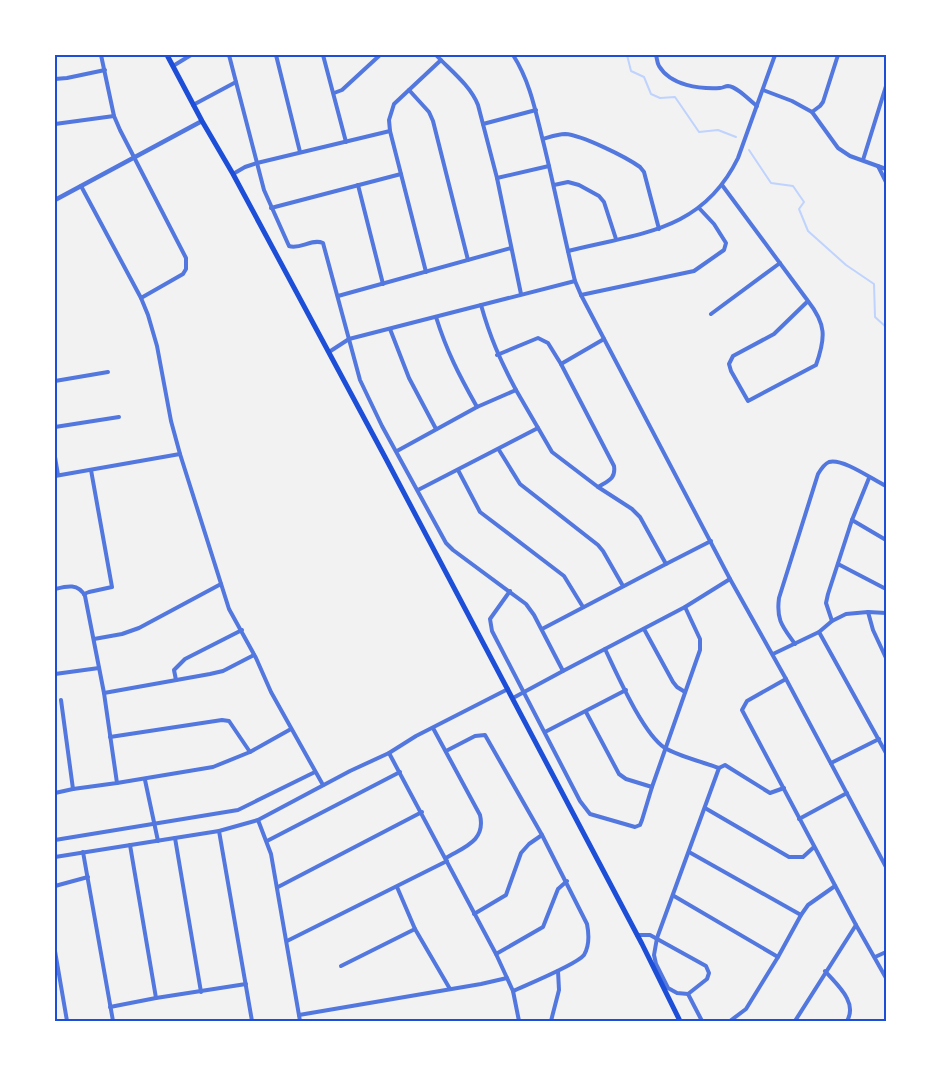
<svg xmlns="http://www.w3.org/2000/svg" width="941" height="1076" viewBox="0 0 941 1076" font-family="'Noto Sans',sans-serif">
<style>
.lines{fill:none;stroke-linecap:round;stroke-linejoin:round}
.stream{stroke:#bfd3fe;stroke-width:2}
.minor{stroke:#5277de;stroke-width:4}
.tertiary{stroke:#5277de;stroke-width:4.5}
.secondary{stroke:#1d4ed8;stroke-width:5}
.neatline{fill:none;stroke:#1d4ed8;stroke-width:2}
</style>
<rect width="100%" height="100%" fill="#f2f2f2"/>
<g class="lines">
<g class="stream">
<path d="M627,55L631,71L644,77L651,94L660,98L675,97L699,132L718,130L736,137"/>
<path d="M749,150L771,183L793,186L804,202L799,209L808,231L846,265L874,284L875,317L886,327"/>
</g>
<g class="minor">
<path d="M101,55L114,116L120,130L186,258V269L183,274L141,298"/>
<path d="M229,55L264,190L289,246C300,250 312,238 323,243L360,380L382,426L446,543L453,550L526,604L534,615L563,671L685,607L730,579"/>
<path d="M276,55L300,152"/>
<path d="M323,55L346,142"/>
<path d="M436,55C450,70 470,85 478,105L497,178L521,294"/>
<path d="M513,55C531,83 536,114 544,145C555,190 564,236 575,281L581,295L730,579L786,679L886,867"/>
<path d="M656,55C657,58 657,63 659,66C671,86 700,89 720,88C723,88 725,86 728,86C738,87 750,101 757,106"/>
<path d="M173,66L191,55"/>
<path d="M55,79L67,78L105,70"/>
<path d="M409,90L429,112L433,121L468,260"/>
<path d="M763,90L792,101L812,112L838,148L850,156L886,169"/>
<path d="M334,93L342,90L380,55"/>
<path d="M193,105L236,82"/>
<path d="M812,112L820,106L823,102L838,55"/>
<path d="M55,124L114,116"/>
<path d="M483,124L536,110"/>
<path d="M543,139C550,137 558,134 565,134C582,135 626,157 640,167L644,172L659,229"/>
<path d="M863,160L886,86"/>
<path d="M878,166L886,182"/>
<path d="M233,174L245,167L257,163L390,131"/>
<path d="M497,178L549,166"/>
<path d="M358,185L383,284"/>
<path d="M554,185L568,182L579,185L599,196L604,202L616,239"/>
<path d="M722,185L808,301C826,324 826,337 816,365L748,401L731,371L729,364L733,356L774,334L808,301"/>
<path d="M81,186L141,298L148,315L157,346L171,421L180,454L229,609L256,658L271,692L323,785"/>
<path d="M271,208L401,174"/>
<path d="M568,251C639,233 702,232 738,158L775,55"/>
<path d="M426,272L390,131L389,120L394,104L441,60"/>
<path d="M581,295L694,271L724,250L726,243L714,224L699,208"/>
<path d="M338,296L511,248"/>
<path d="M481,305C490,337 500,360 516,390"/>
<path d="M711,314L780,263"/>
<path d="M436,317C447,352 459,375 477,407"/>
<path d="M390,329L409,378L436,429"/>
<path d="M329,352L349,339L575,281"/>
<path d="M497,355L538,338L548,343L561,364L614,466C616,479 608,481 598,487"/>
<path d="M561,364L604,339"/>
<path d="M55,381L108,372"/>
<path d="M55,427L119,417"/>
<path d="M499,450L520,484L598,545L603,551L623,586"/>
<path d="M397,451L477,407L516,390L552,452L598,487L632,509L640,517L666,564L542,629"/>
<path d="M55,457L58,475"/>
<path d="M458,470L480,512L564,576L583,607"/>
<path d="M55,476L180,454"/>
<path d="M869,478L852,520L886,540"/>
<path d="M418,490L538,428"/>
<path d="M666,564L711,541"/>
<path d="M838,564L886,589"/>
<path d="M55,589C67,586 78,583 85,596L104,693L117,783L73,789L55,793"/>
<path d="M510,591L490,619L492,631L580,801L590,814L635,827L640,825L642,820L652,787L700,650V639L685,607"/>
<path d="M84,594L89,592L112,587L91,470"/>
<path d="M868,612L873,630L886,658"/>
<path d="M832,621L826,603L828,594L852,520"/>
<path d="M644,629L673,682L677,687L685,692"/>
<path d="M819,632L886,753"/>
<path d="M94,639L122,634L139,628L221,584"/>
<path d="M795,644C783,627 776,621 779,598L818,474C821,469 824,464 829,462C843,458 873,480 886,486"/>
<path d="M605,649C617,674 643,734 665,748C676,755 705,763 719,768"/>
<path d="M773,654L819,632L832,621L846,614L868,612L886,613"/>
<path d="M55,674L99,668"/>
<path d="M786,679L747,701L742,710L856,925L886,978"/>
<path d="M176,680L174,670L185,659L242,630"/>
<path d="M104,693L210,674L223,671L254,655"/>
<path d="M513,698L563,671"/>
<path d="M61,700L73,789"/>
<path d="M586,712L619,774L626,779L652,787"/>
<path d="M433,728L480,815C486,841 464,847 446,858"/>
<path d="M545,732L626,690"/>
<path d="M110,737L222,720L229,721L250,752L291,729"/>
<path d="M446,751L475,736L485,735L542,835L587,924C589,934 590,945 584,955C576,965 526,985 513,991"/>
<path d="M389,753L496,954L513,991L519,1021"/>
<path d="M831,763L879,739"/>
<path d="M145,780L158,841"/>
<path d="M117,783L213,767L250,752"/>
<path d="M705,808L789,857H803L814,847"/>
<path d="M799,819L847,793"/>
<path d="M258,820L271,854L300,1021"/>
<path d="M219,831L252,1021"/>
<path d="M175,838L201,992"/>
<path d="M55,840L238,810L315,772"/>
<path d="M267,841L400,772"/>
<path d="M130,845L156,998L246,984"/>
<path d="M83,852L113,1021"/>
<path d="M689,852L801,915"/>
<path d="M55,857L219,831L258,820L350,771L389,753L416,736L508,689"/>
<path d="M55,886L88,877"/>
<path d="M278,887L422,812"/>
<path d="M397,887L415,929L450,989"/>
<path d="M674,896L778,957"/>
<path d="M474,914L506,895L521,853L529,844L542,835"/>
<path d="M637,935H650L706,966L709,973L707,979L688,994"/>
<path d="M287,941L447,861"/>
<path d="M55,951L67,1021"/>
<path d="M496,954L543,927L558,889L567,881"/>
<path d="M875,957L886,952"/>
<path d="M341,966L415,929"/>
<path d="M825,971C837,985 858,1002 847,1021"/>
<path d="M110,1007L156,998"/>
<path d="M299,1015L481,984L507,978"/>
<path d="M551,1021L559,990L558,971"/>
<path d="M702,1021L688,994L677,993L668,988L656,964L654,955L657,938L719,768L725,765L770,793L784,788"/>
<path d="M730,1021L746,1009L778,957L801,915L808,905L835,886"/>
<path d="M795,1021L856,925"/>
</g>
<path class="tertiary" d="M55,200L202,121"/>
<path class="secondary" d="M167,55L202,121L233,174L385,457L642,944L680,1021"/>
</g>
<rect width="941" height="1076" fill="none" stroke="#ffffff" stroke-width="112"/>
<rect x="56" y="56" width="829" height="964" class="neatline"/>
</svg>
